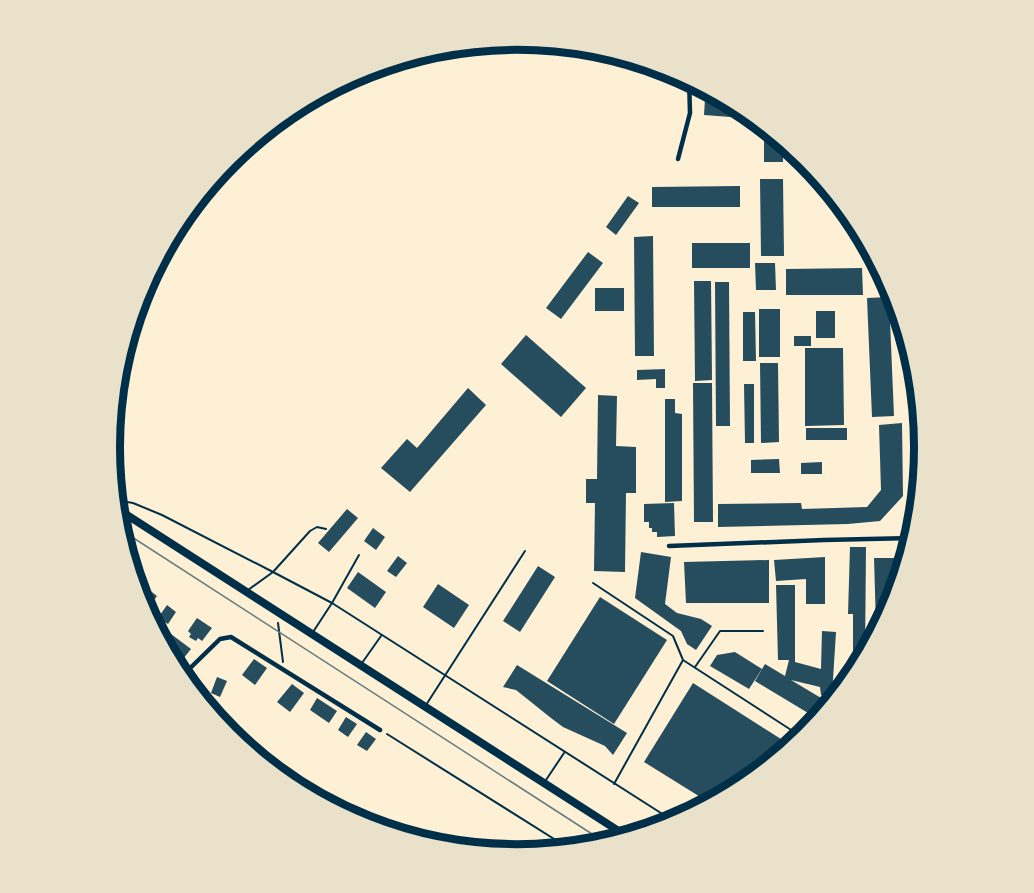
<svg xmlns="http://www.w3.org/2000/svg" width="1034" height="893" viewBox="0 0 1034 893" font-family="Rubik,sans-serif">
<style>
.building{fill:#264d5e}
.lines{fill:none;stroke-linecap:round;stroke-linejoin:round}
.path{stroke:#003049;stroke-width:2}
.service{stroke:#003049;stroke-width:2}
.minor{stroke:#003049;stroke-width:4.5}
.primary{stroke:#003049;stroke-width:8}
.tram{stroke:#657d81;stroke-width:1.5}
.rim{fill:none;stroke:#003049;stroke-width:8}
</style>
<rect width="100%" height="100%" fill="#fdf0d5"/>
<g class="building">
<path d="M705,99L731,101L744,108L757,119L704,115Z"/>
<path d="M764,124L783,140V162H764Z"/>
<path d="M760,179H783L784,256H761Z"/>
<path d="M740,186V207H652V187Z"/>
<path d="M628,196L639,203L616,235L606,227Z"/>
<path d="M653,236L654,356H635L634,237Z"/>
<rect x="692" y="243" width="58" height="25"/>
<path d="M588,252L603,263L561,319L546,308Z"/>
<path d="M755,263H775L776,290H756Z"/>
<path d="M862,268L863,295H786V269Z"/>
<path d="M694,281H711L712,380L695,381Z"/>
<path d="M715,282H729L730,426H716Z"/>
<rect x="595" y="288" width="29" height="23"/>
<path d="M889,297L894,416L872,417L867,298Z"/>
<rect x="759" y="309" width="21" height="48"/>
<rect x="816" y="311" width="19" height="27"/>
<path d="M743,312H755L756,361H743Z"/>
<path d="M526,335L586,388L561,417L501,364Z"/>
<rect x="794" y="336" width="17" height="10"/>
<path d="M805,348H843L844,425L805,426Z"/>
<path d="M760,363H778L779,442L761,443Z"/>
<path d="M665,369V388H656V379L637,380V370Z"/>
<path d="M693,383H712L713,522H694Z"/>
<path d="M744,384H754V443H745Z"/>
<path d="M468,388L486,405L410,492L381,468L407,439L417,448Z"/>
<path d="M598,395L617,396L616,446L636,447V493H626L625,572L594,571L595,503H586V479H597Z"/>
<path d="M665,399H675V413L682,414V501L665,502Z"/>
<path d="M902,423L903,496L880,521L848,524L718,527V504L801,503L802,509L867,507L881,490L879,425Z"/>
<rect x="806" y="428" width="41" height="12"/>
<path d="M779,459L780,473H751V460Z"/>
<path d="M822,462V474H801V463Z"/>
<path d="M674,503L675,536L657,537V532H652V528H649V522H644V504Z"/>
<path d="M347,509L358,518L329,552L318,543Z"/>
<path d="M373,528L385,537L376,550L364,541Z"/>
<path d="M850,547H866L865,655L853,677V614H848Z"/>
<path d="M641,552L671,557L665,604L677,613L701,619L712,626L696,650L687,644L681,631L635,598Z"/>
<path d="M398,556L407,563L396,577L387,571Z"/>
<path d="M825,557V604H806V579L776,581L774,560Z"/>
<path d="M874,558H899L900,581L893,603L881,626H876Z"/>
<path d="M769,560V603H686L684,562Z"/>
<path d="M538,566L555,577L520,632L503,621Z"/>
<path d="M358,572L386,592L375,608L347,588Z"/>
<path d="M438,584L469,605L454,628L423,607Z"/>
<path d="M776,585H795V662L821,669L822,631L836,632L832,695H821L820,687L791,680L831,704L818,719L755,681L765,664L785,676L789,660H778Z"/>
<path d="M148,589L157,596L146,611L140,600Z"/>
<path d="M600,597L667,640L614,724L547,681Z"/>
<path d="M167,605L176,612L168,624L158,618Z"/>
<path d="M197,618L212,628L202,641L198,638L196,641L189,637L191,634L188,631Z"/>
<path d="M171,634L191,649L183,659L163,644Z"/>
<path d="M735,652L762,669L749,689L710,666L717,655Z"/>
<path d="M254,659L267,668L255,685L242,675Z"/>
<path d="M517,665L627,733L613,755L605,746L563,727L551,718L516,690L503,687Z"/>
<path d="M217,677L227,681L220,697L211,693Z"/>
<path d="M693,683L792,746L743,786L710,803L644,762Z"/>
<path d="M292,684L304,693L290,712L277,702Z"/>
<path d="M317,698L337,711L329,723L310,710Z"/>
<path d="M346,717L357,724L348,737L338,730Z"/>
<path d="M366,732L376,739L367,751L357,745Z"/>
</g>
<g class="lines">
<g class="path">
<path d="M278,623L283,662"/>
<path d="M387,734L570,849"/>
</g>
<g class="service">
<path d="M863,258L877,259"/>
<path d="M115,500L133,503L162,515L273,572L310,531L317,527L326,529"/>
<path d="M593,583L673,636L683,660L802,737"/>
<path d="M248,590L273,572L332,603L675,822"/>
<path d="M313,632L332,603L359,555"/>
<path d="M362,663L381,636"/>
<path d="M695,667L720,631H763"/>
<path d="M426,705L525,551"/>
<path d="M546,780L564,753"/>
<path d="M614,784L683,660"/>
</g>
<g class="minor">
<path d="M678,159L690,113L689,78"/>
<path d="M669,546L824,540L913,538"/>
<path d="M181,677L220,639L231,637L380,730"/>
</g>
<path class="primary" d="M116,508L628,837"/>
<path class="tram" d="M118,528L606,843"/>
</g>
<path d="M0 0H1034V893H0ZM120 447a397 397 0 1 1 794 0a397 397 0 1 1-794 0Z" fill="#e9e1ca" fill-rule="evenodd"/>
<path class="rim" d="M120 447a397 397 0 1 1 794 0a397 397 0 1 1-794 0Z"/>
</svg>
